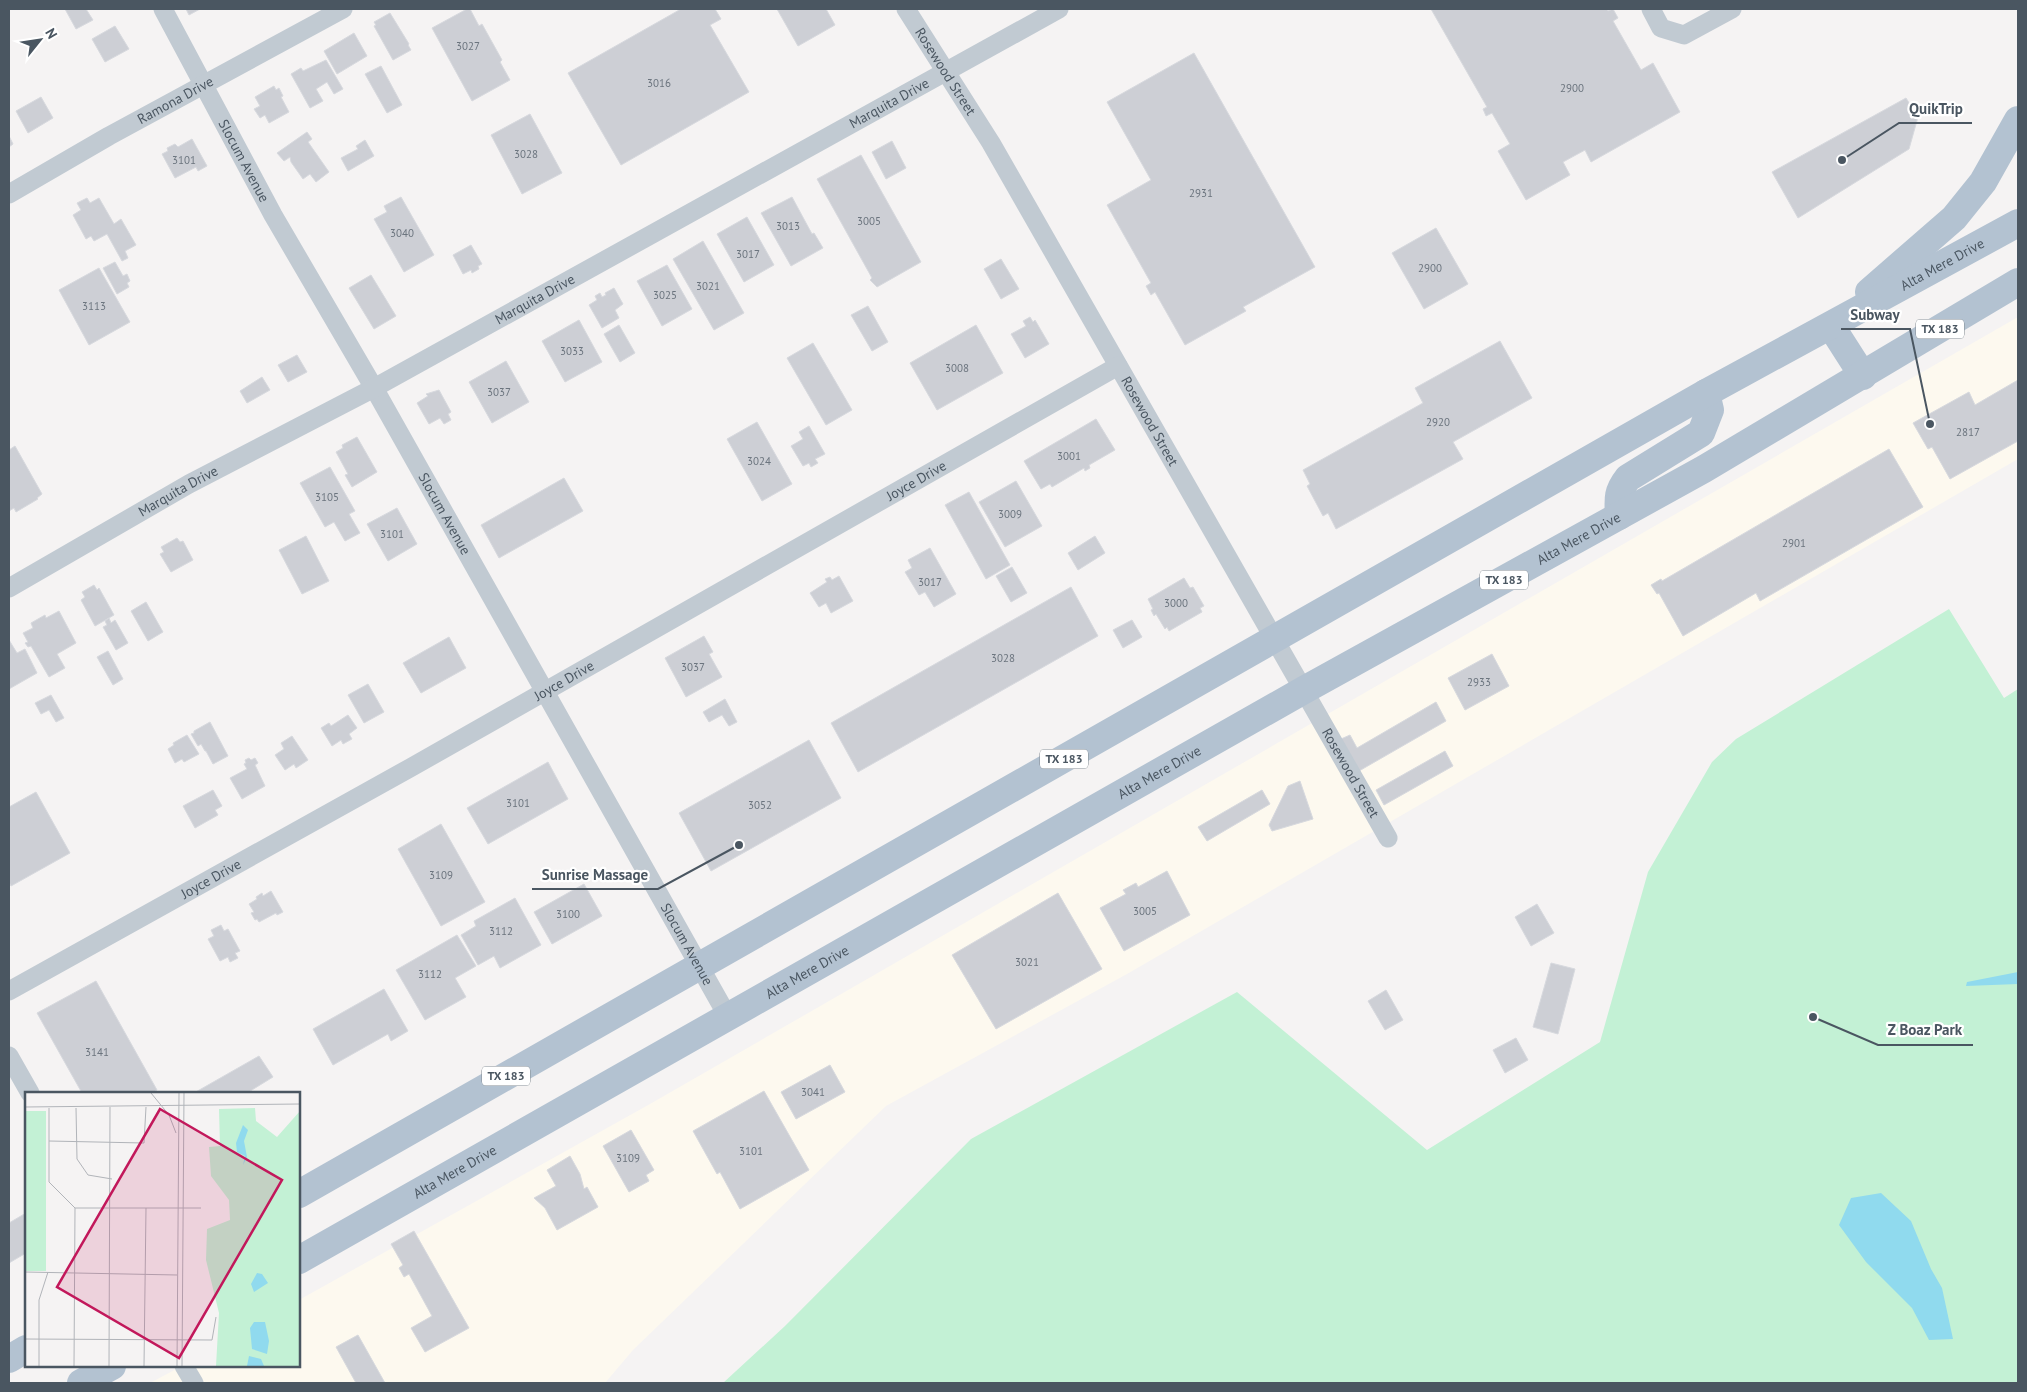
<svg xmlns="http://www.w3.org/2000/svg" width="2027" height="1392" viewBox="0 0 2027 1392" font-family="'PT Sans',sans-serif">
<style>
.commercial{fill:#fdf9ef}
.green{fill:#c3f1d5}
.water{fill:#90daee}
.building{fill:#cdcfd5;stroke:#d7d9de}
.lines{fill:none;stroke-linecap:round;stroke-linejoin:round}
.street{stroke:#c1cad2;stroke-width:19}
.primary{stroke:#b3c2d1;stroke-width:28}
.labels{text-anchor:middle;stroke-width:4.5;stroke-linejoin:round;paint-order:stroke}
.number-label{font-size:11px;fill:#6b747e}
.shield{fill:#fff;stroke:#808990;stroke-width:1}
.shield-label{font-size:12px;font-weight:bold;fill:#4a5661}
.street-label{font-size:14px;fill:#4a5661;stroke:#fff}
.inset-road{fill:none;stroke:#b1b4b9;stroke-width:1}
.view{fill:#c2185b;fill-opacity:0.15;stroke:#c2185b;stroke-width:2.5}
.inset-edge{fill:none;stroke:#4a5661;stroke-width:2.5}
.leader{fill:none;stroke:#4a5661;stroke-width:2}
.callout-dot{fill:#4a5661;stroke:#fff;stroke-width:2}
.callout-label{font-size:15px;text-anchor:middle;font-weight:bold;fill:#4a5661;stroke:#fff;stroke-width:4.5;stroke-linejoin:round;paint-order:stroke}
</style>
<rect width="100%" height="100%" fill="#f5f3f3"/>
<path class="commercial" d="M2018,317V459L1127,974L886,1106L633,1350L605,1383H150L182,1366H299V1300L650,1104Z"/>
<path class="green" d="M1949,609L2004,698L2018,689V1383H723L785,1326L971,1139L1237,992L1427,1150L1600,1042L1648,872L1712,762L1736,739Z"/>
<g class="water">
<path d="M2018,972V984L1966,986L1967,982Z"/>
<path d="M1881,1193L1911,1221L1931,1269L1942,1288L1953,1339L1929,1340L1912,1308L1866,1262L1839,1225L1851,1198Z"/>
</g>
<g class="building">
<path d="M65,9H86L93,20L76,29Z"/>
<path d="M186,9H200L189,15Z"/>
<path d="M467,9H470L479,26L482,24L502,60L500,62L510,80L472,101L432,28Z"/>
<path d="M681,9H715L721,19L710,25L749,92L621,165L568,73Z"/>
<path d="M777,9H826L835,25L798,46Z"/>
<path d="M1431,9H1607L1608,11L1613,9L1618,18L1613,21L1641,70L1653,63L1680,112L1591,162L1585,150L1563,162L1570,175L1526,200L1498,151L1510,144L1492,113L1486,116L1483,109L1487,107Z"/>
<path d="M390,13L409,44L408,45L411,50L393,60L374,26L376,25L374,22Z"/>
<path d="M115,26L129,49L105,62L92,39Z"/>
<path d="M354,33L367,56L337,74L324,51Z"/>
<path d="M1194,53L1315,267L1243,307L1246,311L1185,345L1155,292L1151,295L1146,286L1151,283L1107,205L1151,180L1107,102Z"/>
<path d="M326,60L343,89L334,94L327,82L316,89L323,101L310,108L291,74L301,68L303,71Z"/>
<path d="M381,66L402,105L387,113L365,74Z"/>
<path d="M274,86L276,90L279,88L283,96L281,97L289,112L269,123L265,115L260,118L254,109L260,106L255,97Z"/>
<path d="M41,97L53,118L28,133L16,111Z"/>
<path d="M1906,98L1918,117L1909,149L1798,218L1772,172Z"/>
<path d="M530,114L562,173L522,194L491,135Z"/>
<path d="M307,132L312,139L308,142L329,172L316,182L310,174L303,179L291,162L290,157L284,161L277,153Z"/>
<path d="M9,136L13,144L9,147Z"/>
<path d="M192,139L207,166L198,171L196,167L175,178L162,154L168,151L167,148L175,144L178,147Z"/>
<path d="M365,140L374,156L348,171L341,158L358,149L356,146Z"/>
<path d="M892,141L906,168L886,179L872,152Z"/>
<path d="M861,155L921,262L877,287L870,280L872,278L817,179Z"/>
<path d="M401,197L434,255L404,272L374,219L387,212L384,206Z"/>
<path d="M792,197L812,234L814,233L823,248L791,266L761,213Z"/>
<path d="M87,198L90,203L99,198L114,224L121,219L136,245L125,251L128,258L122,261L107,234L94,241L91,236L86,239L73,215L81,210L77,203Z"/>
<path d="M747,217L774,265L744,282L717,234Z"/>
<path d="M1436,228L1468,284L1424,309L1392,253Z"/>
<path d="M703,241L744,313L714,330L673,259Z"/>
<path d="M471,245L482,264L478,266L479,269L472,273L471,270L463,274L453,255Z"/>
<path d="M1001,259L1019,289L1001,299L984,269Z"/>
<path d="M115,262L123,276L127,274L130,281L127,283L129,287L117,294L103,268Z"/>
<path d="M667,265L692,309L662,326L637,281Z"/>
<path d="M99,268L130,322L89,345L59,290Z"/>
<path d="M371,275L396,316L374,329L349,288Z"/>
<path d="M614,288L623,304L615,310L619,318L602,328L589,305L597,300L595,296L600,293L602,297L606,295L605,293Z"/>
<path d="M868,306L888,342L872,351L851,315Z"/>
<path d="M1030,317L1033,322L1035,320L1049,344L1025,358L1011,334L1026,326L1023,321Z"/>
<path d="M579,320L602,362L565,382L542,341Z"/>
<path d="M619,325L635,353L620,362L604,334Z"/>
<path d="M976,325L1003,373L937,410L910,363Z"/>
<path d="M1500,341L1532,398L1453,442L1463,459L1336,529L1328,513L1323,516L1307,486L1310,484L1303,470L1423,403L1415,388Z"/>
<path d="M813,343L852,410L826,425L787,358Z"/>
<path d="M297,355L307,372L288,382L278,365Z"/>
<path d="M506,361L529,402L492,423L469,382Z"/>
<path d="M262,377L270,390L247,403L240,391Z"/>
<path d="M2018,380V441L1950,479L1932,447L1928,449L1913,423L1969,392L1975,405Z"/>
<path d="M439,390L451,412L448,414L451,420L444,424L440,418L429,424L417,403L428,396L426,394Z"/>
<path d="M1096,419L1115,450L1089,465L1090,468L1085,471L1084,468L1052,487L1050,484L1041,489L1024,461Z"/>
<path d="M757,422L792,484L762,501L727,439Z"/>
<path d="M809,426L825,454L815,459L818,463L811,467L809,463L803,466L791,446L803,439L799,432Z"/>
<path d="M357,437L377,472L352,487L345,475L348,474L336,452L343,448L342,445Z"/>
<path d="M15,446L42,494L37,498L38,499L16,512L14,508L9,511V450Z"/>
<path d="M1889,449L1923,507L1760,601L1756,593L1683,636L1659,593L1657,594L1651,585L1661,579L1662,581Z"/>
<path d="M330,467L355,511L349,514L360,533L345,541L334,522L325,527L300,483Z"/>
<path d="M564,478L583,511L499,558L481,525Z"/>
<path d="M1016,481L1042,526L1005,547L979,502Z"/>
<path d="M969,492L1010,565L986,579L945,505Z"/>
<path d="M397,508L417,544L388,561L367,524Z"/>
<path d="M306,536L329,581L302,594L279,550Z"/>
<path d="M1095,536L1105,553L1078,570L1068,553Z"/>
<path d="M177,538L180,542L183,541L193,560L171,572L160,554L164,552L161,547Z"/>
<path d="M930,548L956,594L934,607L925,592L919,595L905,572L912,568L908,560Z"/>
<path d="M1012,567L1027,593L1011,602L996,576Z"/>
<path d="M839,576L853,601L831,613L826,603L819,607L810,593L827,582L825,579L830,577L832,580Z"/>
<path d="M1184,578L1190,588L1193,587L1204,606L1200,608L1202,612L1169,631L1167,627L1165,629L1156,614L1154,616L1151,610L1153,609L1148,599Z"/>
<path d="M94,585L97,590L99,588L114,615L95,626L81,600L85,597L82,592Z"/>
<path d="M1071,587L1098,636L858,772L831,723Z"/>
<path d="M146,602L163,632L148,641L131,611Z"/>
<path d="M59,611L76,643L57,654L65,668L49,677L31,646L28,647L25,643L28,642L23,633L33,628L31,623L45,615L46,618Z"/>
<path d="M109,618L111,623L115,620L128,643L116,650L103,627L107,625L105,621Z"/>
<path d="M1132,620L1142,637L1123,648L1113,630Z"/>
<path d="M704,636L713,652L709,654L722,677L686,697L665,658Z"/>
<path d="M449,637L466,668L421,693L403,663Z"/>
<path d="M9,640L17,653L25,649L37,673L9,689Z"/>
<path d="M108,651L123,679L113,685L97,657Z"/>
<path d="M1492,654L1509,686L1465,710L1448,678Z"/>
<path d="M368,684L384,712L364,723L348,695Z"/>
<path d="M51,695L64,718L56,722L49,710L41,714L35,703Z"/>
<path d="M725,699L737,722L729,726L722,715L709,722L703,712Z"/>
<path d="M1436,702L1446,721L1359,771L1341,739L1350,735L1357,748Z"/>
<path d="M348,715L357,728L349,734L352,739L343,744L341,740L332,746L321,728L329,723L331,726Z"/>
<path d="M210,722L228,756L213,764L206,751H205L201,744L198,746L191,734L194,733V731Z"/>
<path d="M187,735L199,754L184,762L182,759L175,763L168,749L174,745L173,743Z"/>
<path d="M292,736L308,760L296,768L294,764L285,770L275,755L284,749L281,743Z"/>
<path d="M809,740L841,798L711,871L679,813Z"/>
<path d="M1445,751L1453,766L1384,805L1376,790Z"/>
<path d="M249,758L251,760L255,758L258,763L255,765L265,786L242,799L230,778L247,769L244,764L246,763L245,760Z"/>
<path d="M548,762L568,799L488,844L467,808Z"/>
<path d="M1300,781L1313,819L1272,831L1269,825L1288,786Z"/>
<path d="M213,790L222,806L215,810L218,815L195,828L183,806Z"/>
<path d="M1262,790L1270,804L1207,841L1198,827Z"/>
<path d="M36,792L70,853L11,886L9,882V807Z"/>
<path d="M441,824L485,902L441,926L398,849Z"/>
<path d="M1167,871L1190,915L1124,951L1100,908L1126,894L1123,890L1136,883L1138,887Z"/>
<path d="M584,884L602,916L552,944L534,912Z"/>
<path d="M271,891L283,912L277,915L276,913L259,922L257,919L255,920L251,913L254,912L249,904L257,899L256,897L262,893L263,896Z"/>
<path d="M1058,893L1102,969L996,1029L952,955Z"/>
<path d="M515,898L541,945L500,968L494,956L478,965L461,935L476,926L474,921Z"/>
<path d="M1537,904L1554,933L1531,946L1515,917Z"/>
<path d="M221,925L224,931L228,929L240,951L235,953L238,958L230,962L228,957L220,961L208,939L214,936L211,930Z"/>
<path d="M457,935L476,966L455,978L466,997L425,1020L396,970Z"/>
<path d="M1551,963L1575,969L1558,1034L1533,1027Z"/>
<path d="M96,981L157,1090L152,1093H82L37,1013Z"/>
<path d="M384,989L408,1031L391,1041L388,1034L333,1065L313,1029Z"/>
<path d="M1386,990L1403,1020L1385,1030L1368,1001Z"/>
<path d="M1516,1038L1528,1060L1505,1073L1493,1050Z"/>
<path d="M259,1056L273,1077L247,1093H194Z"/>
<path d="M830,1065L845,1092L796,1119L781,1092Z"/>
<path d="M764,1091L809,1170L740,1209L720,1172L717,1174L693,1131Z"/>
<path d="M631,1130L654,1170L646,1175L649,1181L629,1192L603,1146Z"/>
<path d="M570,1156L580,1174L584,1189L587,1187L598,1207L557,1230L545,1208L534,1198L556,1186L547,1170Z"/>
<path d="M26,1213V1253L9,1263V1223Z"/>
<path d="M414,1231L469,1328L425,1352L411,1328L432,1316L409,1274L404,1277L399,1268L403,1265L391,1244Z"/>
<path d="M358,1335L385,1383H356L336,1347Z"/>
</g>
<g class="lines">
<g class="street">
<path id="s1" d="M163,9L273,215L374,388L728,1017"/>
<path id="s2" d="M906,9L991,143L1388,838"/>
<path d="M1651,9L1661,28L1684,35L1732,9"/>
<path id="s3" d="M9,194L109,136L343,9"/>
<path id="s4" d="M9,588L189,484L374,388L1059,9"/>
<path id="s5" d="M9,991L410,768L1118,366"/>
<path d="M9,1056L30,1093"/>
<path d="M184,1366L194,1383"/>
</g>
<g class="primary">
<path d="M1869,292L1954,218L1983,182L2018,120"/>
<path d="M1831,326L1863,376"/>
<path d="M1619,516C1618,499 1617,492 1628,478L1701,433L1710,410L1706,393"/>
<path id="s6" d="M299,1194L1706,393L2018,223"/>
<path id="s7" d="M299,1260L1304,690L1704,469L2018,282"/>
<path d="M9,1359L26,1349"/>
<path d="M81,1383L112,1366"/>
</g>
</g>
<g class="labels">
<g class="number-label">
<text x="468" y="50">3027</text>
<text x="659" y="87">3016</text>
<text x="1572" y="92">2900</text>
<text x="526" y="158">3028</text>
<text x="184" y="164">3101</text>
<text x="1201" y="197">2931</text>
<text x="869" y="225">3005</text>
<text x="788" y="230">3013</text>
<text x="402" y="237">3040</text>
<text x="748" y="258">3017</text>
<text x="1430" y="272">2900</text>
<text x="708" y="290">3021</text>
<text x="665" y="299">3025</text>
<text x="94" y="310">3113</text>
<text x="572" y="355">3033</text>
<text x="957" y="372">3008</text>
<text x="499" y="396">3037</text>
<text x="1438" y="426">2920</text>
<text x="1968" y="436">2817</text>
<text x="1069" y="460">3001</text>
<text x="759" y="465">3024</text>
<text x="327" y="501">3105</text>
<text x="1010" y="518">3009</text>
<text x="392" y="538">3101</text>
<text x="1794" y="547">2901</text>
<text x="930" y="586">3017</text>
<text x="1176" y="607">3000</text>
<text x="1003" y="662">3028</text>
<text x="693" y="671">3037</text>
<text x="1479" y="686">2933</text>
<text x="518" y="807">3101</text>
<text x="760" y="809">3052</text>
<text x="441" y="879">3109</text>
<text x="1145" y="915">3005</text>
<text x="568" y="918">3100</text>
<text x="501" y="935">3112</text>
<text x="1027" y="966">3021</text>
<text x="430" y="978">3112</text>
<text x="97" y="1056">3141</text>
<text x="813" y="1096">3041</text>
<text x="751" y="1155">3101</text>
<text x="628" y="1162">3109</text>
</g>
<g class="shield">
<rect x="1916" y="319.5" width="48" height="19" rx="4"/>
<rect x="1480" y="570.5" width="48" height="19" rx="4"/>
<rect x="1040" y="749.5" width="48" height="19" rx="4"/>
<rect x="482" y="1066.5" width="48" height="19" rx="4"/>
</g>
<g class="shield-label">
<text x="1940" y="333">TX 183</text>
<text x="1504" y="584">TX 183</text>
<text x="1064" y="763">TX 183</text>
<text x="506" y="1080">TX 183</text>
</g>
<g class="street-label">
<text dy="5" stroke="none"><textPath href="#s2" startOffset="74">Rosewood Street</textPath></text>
<text dy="5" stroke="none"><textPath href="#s3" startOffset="191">Ramona Drive</textPath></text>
<text dy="5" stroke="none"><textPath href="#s4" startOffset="1005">Marquita Drive</textPath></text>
<text dy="5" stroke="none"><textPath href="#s1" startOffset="172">Slocum Avenue</textPath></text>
<text dy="5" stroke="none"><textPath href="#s6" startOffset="1888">Alta Mere Drive</textPath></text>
<text dy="5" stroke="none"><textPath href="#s4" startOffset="600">Marquita Drive</textPath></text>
<text dy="5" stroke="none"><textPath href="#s2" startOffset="479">Rosewood Street</textPath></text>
<text dy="5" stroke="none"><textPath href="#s5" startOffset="1041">Joyce Drive</textPath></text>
<text dy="5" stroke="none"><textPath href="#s4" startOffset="195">Marquita Drive</textPath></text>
<text dy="5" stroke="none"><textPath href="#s1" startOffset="578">Slocum Avenue</textPath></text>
<text dy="5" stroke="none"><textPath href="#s7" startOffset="1469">Alta Mere Drive</textPath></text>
<text dy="5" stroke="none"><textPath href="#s5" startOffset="636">Joyce Drive</textPath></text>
<text dy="5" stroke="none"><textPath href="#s7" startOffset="989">Alta Mere Drive</textPath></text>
<text dy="5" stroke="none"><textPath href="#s2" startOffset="884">Rosewood Street</textPath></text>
<text dy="5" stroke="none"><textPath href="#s5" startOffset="231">Joyce Drive</textPath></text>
<text dy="5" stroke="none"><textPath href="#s1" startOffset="1072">Slocum Avenue</textPath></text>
<text dy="5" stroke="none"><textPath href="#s7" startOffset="584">Alta Mere Drive</textPath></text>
<text dy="5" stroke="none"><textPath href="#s7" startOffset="179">Alta Mere Drive</textPath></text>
</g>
</g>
<g transform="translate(25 1092)">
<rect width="275" height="275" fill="#f5f3f3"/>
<path d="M230,16L231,29L252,45L275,19V274H191L194,221L181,168L182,137L205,128L204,108L186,84L184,55L195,54L194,17ZM0,19H21V179H0Z" fill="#c3f1d5"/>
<path d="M218,33L223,38L219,49L222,65L218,73L220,64L212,60L211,51ZM232,181L237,182L243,191L229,200L226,192ZM229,230H240L244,249L242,262L227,257L225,236ZM224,264L236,267L239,274H222Z" fill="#90daee"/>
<path class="inset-road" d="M126,1L144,23L151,41M0,15L275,12M24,16V90L50,116L49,274M51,16L52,67L63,83L87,87M24,49L119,51L121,15M50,116H176M0,180L152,183M0,247L187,248L191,225M14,274V208L23,180M84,274L85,15M119,274L121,116M152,274L154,1M157,274L159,1"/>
<path class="view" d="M135,17L257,88L154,266L32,195Z"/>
<rect width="275" height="275" class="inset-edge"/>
</g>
<path class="leader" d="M1842 160L1899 123H1972M1930 424L1910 329H1841M739 845L658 889H532M1813 1017L1878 1045H1973"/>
<g class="callout-dot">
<circle cx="1842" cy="160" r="5"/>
<circle cx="1930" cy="424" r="5"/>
<circle cx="739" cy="845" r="5"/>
<circle cx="1813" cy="1017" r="5"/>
</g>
<g class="callout-label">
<text x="1936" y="114">QuikTrip</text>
<text x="1875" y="320">Subway</text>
<text x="595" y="880">Sunrise Massage</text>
<text x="1925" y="1035">Z Boaz Park</text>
</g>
<rect width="2027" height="1392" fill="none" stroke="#4a5661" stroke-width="20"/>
<g transform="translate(40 40) rotate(60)" stroke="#ffffff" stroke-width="4" paint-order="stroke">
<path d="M0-4L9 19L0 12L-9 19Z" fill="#4a5661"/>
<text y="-8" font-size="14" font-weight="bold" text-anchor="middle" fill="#4a5661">N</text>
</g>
</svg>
